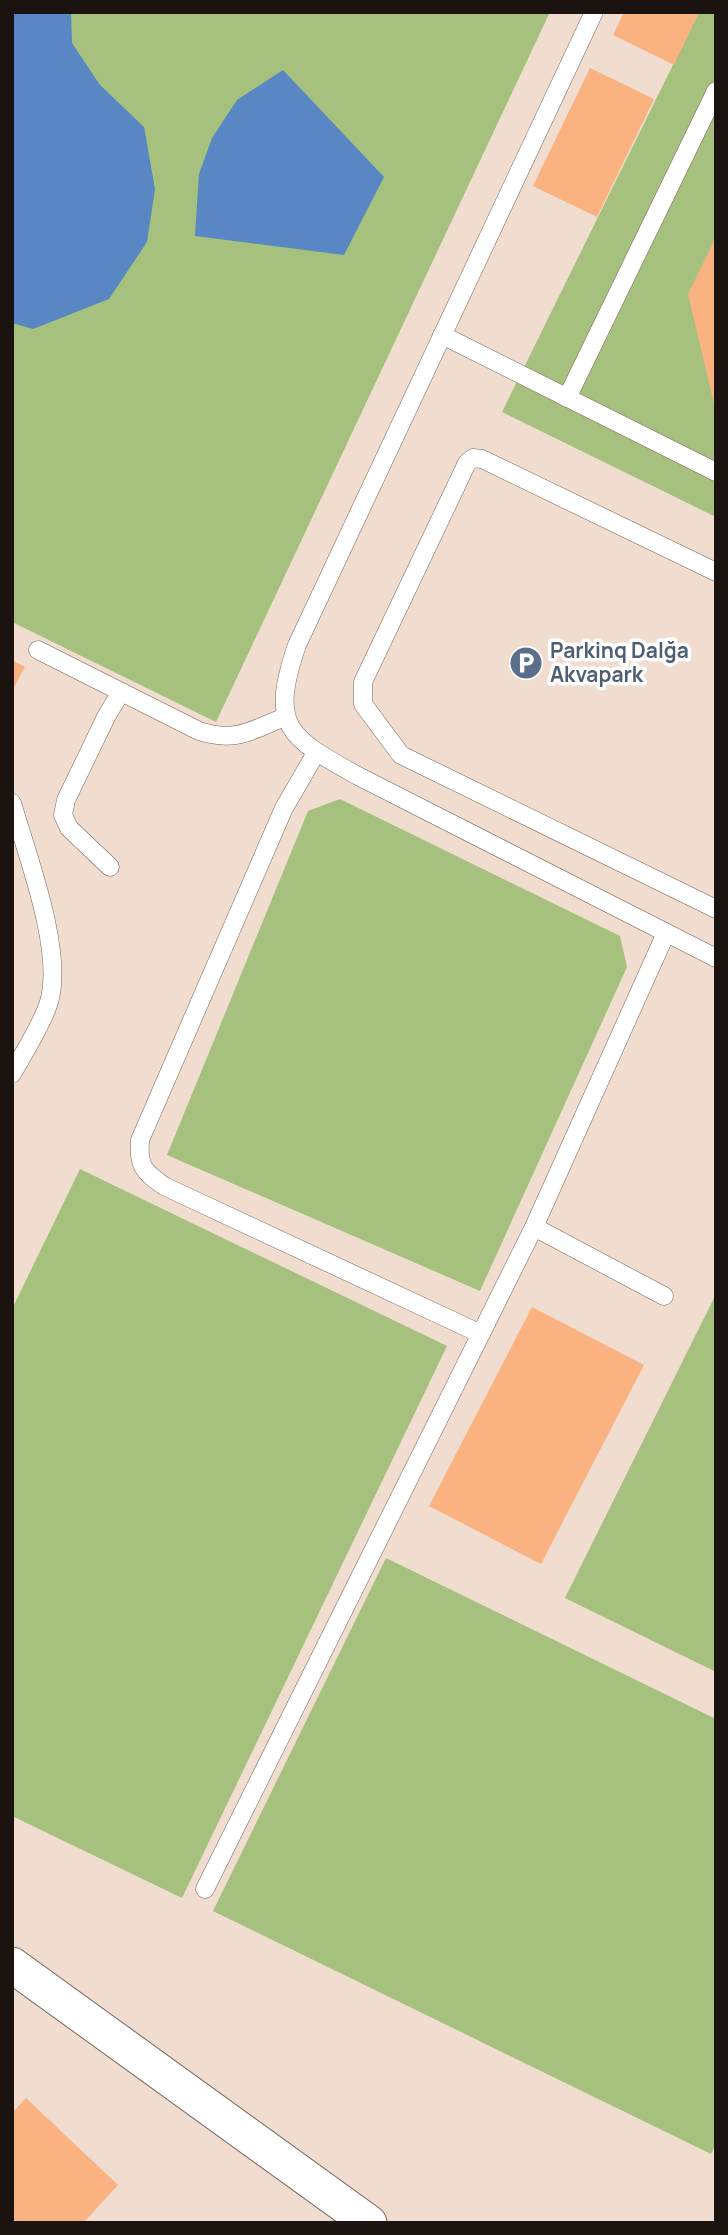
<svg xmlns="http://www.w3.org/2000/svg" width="728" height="2235" viewBox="0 0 728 2235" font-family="Manrope,sans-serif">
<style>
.green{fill:#a6c17d}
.water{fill:#5887c4}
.building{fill:#fab280}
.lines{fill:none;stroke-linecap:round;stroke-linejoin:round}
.lane-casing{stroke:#766559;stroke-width:19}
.street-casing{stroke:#766559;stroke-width:37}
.lane{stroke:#fff;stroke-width:18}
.street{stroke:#fff;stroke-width:35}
.labels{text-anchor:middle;stroke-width:7;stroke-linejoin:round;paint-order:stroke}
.service-label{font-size:21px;font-weight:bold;fill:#4e5e75;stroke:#fff;text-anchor:start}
</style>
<rect width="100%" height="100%" fill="#f0ddd0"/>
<g class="green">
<path d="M12,12H550L216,722L12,622Z"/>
<path d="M699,12H716V517L502,412Z"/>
<path d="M340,799L620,936L627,967L480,1291L167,1155L308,811Z"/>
<path d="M80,1169L447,1346L182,1898L12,1816V1309Z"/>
<path d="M716,1294V1672L565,1598Z"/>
<path d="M386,1558L716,1719V2144L711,2154L213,1911Z"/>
</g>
<g class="water">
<path d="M12,12H71L72,43L100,85L144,127L155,189L147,242L109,299L33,329L12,323Z"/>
<path d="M283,70L384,177L344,255L195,236L199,174L212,138L237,100Z"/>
</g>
<g class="building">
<path d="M624,12H699L674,65L613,35Z"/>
<path d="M590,68L654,99L597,217L533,186Z"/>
<path d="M716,237V408H715L688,294Z"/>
<path d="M12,660L25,667L12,691Z"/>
<path d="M532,1307L644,1365L541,1564L429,1506Z"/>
<path d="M26,2098L118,2185L83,2223H12V2113Z"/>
</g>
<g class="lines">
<defs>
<g id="lane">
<path d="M594,12L297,645C269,727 288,737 358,776L716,958"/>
<path d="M442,335L716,472"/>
<path d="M567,398L716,91"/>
<path d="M716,572L482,459L473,458L467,463L363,682V704L401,755L716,909"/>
<path d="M38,650L199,731C236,743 252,730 285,717"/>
<path d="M316,753L284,808L140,1140C138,1166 143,1171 164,1186L481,1334"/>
<path d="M12,803C27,855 64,951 49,1002C43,1023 23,1054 12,1074"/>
<path d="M110,867L69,828L63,815L66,800L107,715L121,692"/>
<path d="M534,1227L664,1296"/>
<path d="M205,1889L534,1227L666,933"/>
</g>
<path id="street" d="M12,1965L369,2223"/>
</defs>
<use href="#lane" class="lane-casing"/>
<use href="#street" class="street-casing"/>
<use href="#lane" class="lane"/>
<use href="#street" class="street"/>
</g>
<defs>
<symbol id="parking-disc" viewBox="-11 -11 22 22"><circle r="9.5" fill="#5c6f8a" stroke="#fff"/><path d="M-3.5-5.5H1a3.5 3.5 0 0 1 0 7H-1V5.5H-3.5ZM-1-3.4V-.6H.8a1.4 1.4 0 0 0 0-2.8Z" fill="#fff"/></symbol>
</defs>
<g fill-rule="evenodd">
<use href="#parking-disc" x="507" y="644" width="38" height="38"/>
</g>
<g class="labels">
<g class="service-label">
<text x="550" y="658">Parkinq Dalğa<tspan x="550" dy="24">Akvapark</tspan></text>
</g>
</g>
<rect width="728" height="2235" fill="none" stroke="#1a130f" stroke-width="28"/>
</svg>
